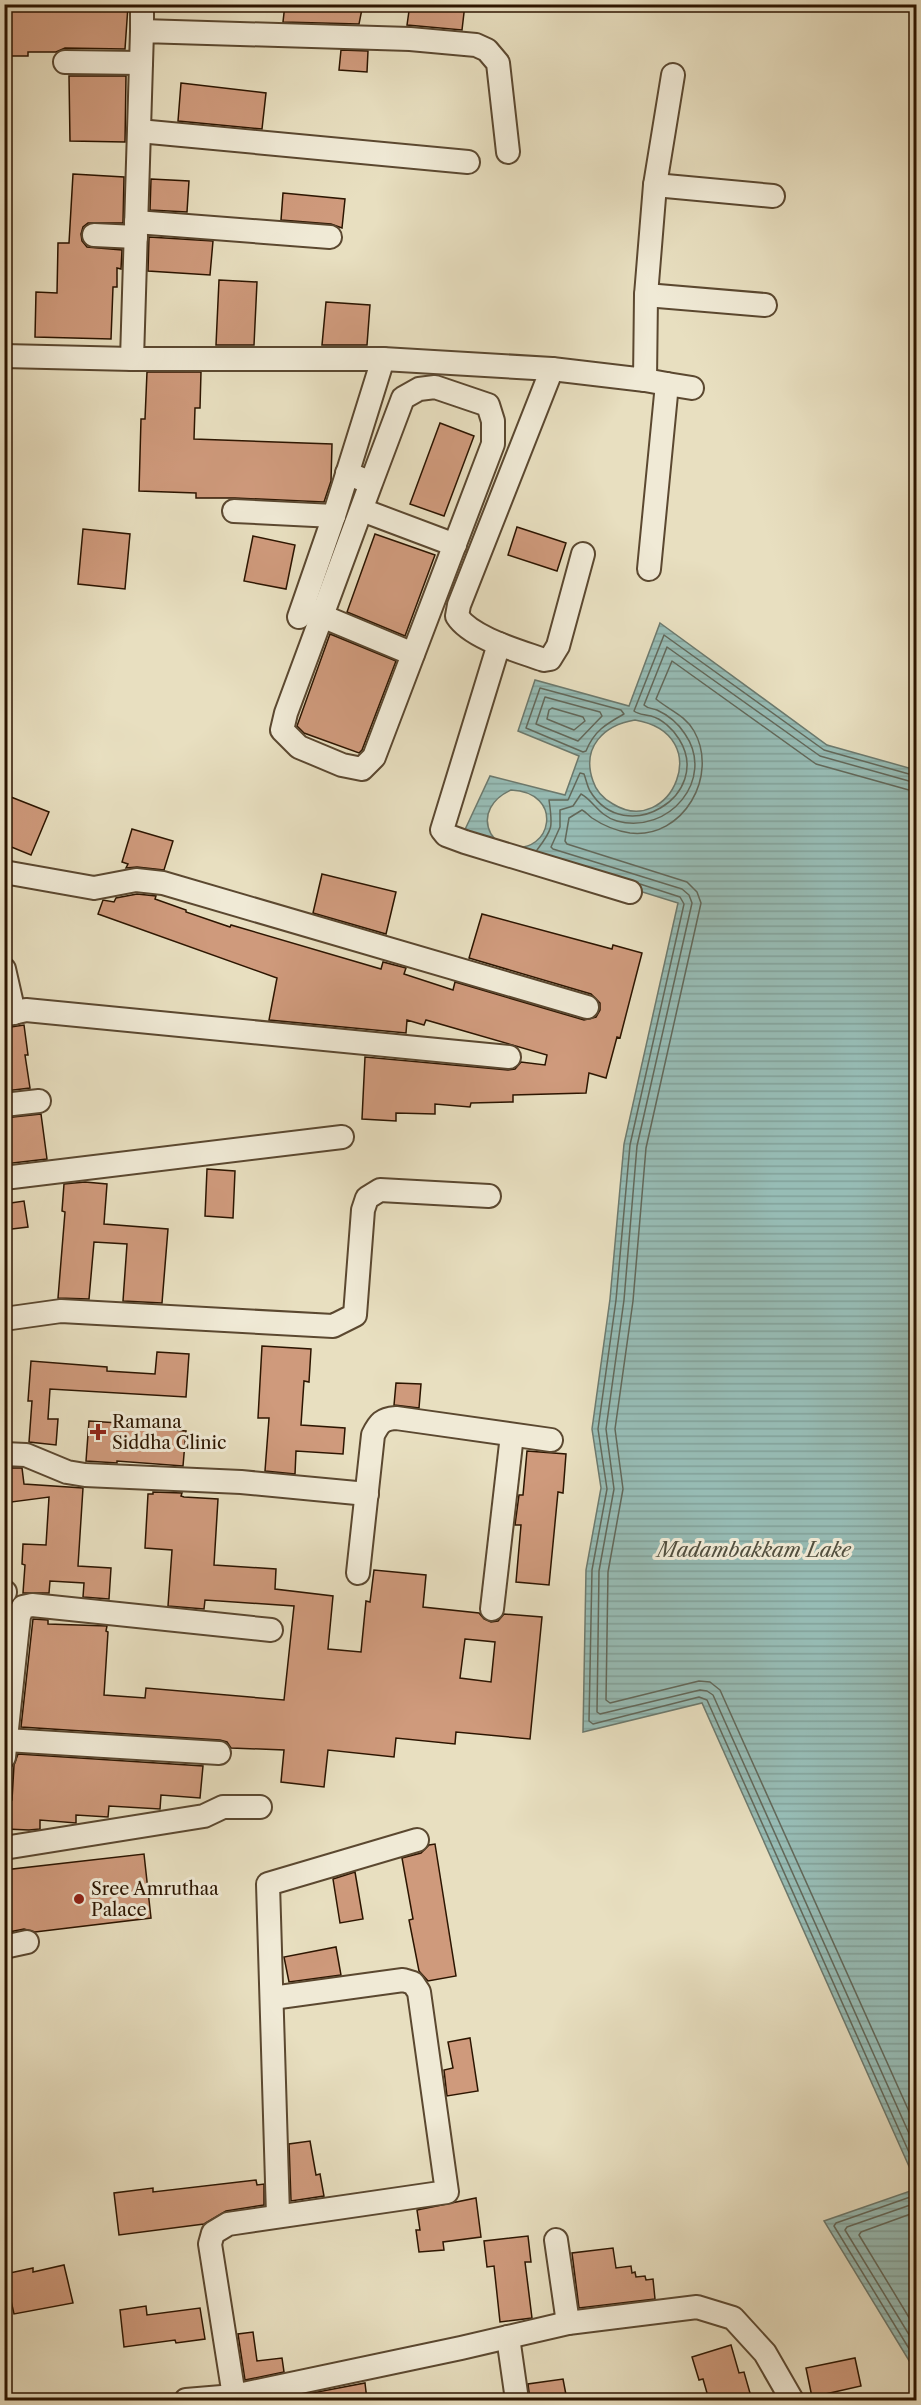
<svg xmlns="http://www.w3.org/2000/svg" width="921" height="2405" viewBox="0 0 921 2405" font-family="'Libre Caslon Text',serif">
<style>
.water{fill:url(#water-rules);stroke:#6c796d;stroke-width:1.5;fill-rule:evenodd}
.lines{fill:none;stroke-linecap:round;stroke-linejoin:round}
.shore{stroke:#62685a;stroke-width:1.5}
.building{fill:#cf9a7c;stroke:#2c1500;stroke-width:1.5;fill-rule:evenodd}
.minor-casing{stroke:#5b4830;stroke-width:26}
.minor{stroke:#f0ead6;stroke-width:22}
.poi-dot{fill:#8f2418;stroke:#f0ead6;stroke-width:2}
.labels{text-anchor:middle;stroke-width:6;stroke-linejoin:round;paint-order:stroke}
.poi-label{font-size:18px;fill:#2c1500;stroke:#f0ead6;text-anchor:start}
.water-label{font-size:20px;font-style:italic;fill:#514f3f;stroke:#f0ead6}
</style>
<defs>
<pattern id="water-rules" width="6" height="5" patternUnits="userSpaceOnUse" patternTransform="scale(1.5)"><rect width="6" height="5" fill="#97bcb5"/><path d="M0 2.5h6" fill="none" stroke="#82a19a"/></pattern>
</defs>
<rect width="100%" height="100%" fill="#e8dfc0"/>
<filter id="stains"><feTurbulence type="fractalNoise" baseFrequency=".00333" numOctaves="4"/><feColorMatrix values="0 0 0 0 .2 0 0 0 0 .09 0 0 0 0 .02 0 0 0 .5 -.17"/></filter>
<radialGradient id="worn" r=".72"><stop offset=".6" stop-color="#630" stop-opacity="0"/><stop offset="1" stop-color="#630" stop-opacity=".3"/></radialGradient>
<g class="water">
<path d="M660,623L827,745L916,770V2182L702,1703L583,1732L586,1570L601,1488L592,1429L610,1299L624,1144L678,903L462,836L490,776L565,795L579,756L518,731L535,680L629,706ZM635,720C718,734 670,839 613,804C604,799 596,791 593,781C581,747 604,725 635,720ZM511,790C565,792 552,856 510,846C501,844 496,842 491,834C481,815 493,798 511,790Z"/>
<path d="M916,2189V2372L824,2221Z"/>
</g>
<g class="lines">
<g class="shore">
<path d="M540,688L621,710L624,714C606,724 594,731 586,751L583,752L526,728Z"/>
<path d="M545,697L600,712L602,716L578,741L536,724Z"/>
<path d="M552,708L583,717L585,721L574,730L547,719L549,710Z"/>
<path d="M916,783L820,756L667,647L644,705C648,709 652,708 657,710C668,715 678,723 685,734C716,779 669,835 617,821C599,816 593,800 581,794L573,806L560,810V827L551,847L553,849L682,889L689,895L692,903L637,1146L624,1300L606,1429L614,1489L599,1571L597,1712L600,1714L700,1690L707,1691L713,1695L916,2149"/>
<path d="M916,792L816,764L672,661L656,699C669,710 685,715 694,731C719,775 684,839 630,833C616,831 604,826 592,818C588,815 586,812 582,810L569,818L565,841L567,844L687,882L697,892L701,903L646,1148L633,1301L615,1429L623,1489L608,1572L606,1700L610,1703L699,1681L710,1682L720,1690L916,2127"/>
<path d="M537,850C553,829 553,827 549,800H568L580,773L584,774C586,779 587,786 590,791C625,849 714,795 679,739C673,729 662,719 651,716C644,714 639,715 634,711L664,635L824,750L916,776"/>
<path d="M640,884L680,897L684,904L630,1145L616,1300L598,1429L607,1489L592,1570L589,1721L593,1724L699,1697L707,1700L916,2168"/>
<path d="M916,2195L836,2223L834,2226L916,2360"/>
<path d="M916,2203L847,2227L845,2230L916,2346"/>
<path d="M916,2212L861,2232L859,2235L916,2329"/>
</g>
</g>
<g class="building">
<path d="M4,4L128,6L125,49L65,48L56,52H28V56H4Z"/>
<path d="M285,4H363L359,24L283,22Z"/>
<path d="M410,4H465L462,30L407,25Z"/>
<path d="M341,50L368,51L367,72L339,70Z"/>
<path d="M69,76H126L125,142L70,141Z"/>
<path d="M181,83L266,93L262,129L178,121Z"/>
<path d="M73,174L124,177L123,223H88L83,227L81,234L82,241L87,247L122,250L121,269L117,268V287H113L111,339L35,337L36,292L57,293L58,243H69Z"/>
<path d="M151,179L189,181L187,212L150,210Z"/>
<path d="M283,193L345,199L342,228L331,224L281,220Z"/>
<path d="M149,237L213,241L210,275L148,271Z"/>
<path d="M219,280L257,282L254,345H216Z"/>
<path d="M326,302L370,305L367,345H322Z"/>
<path d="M147,372H201L200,408H195L194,439L332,444L331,481L324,502L235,498H196V493L139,491L141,419H145Z"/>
<path d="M440,423L474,436L444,516L410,504Z"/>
<path d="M517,527L566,543L557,571L508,555Z"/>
<path d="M83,529L130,534L125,589L78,584Z"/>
<path d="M375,534L435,555L405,636L347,612Z"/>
<path d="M253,536L295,545L286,589L244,581Z"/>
<path d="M330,634L396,661L362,750L359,753L304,733L297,726Z"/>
<path d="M11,797L49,812L31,855L4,844V814Z"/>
<path d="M132,829L173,841L164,870L137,867L126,868L128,864L122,862Z"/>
<path d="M322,874L396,892L386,934L313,913Z"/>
<path d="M137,894L156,896L155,899L186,910V912L230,927L231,925L381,969L383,962L406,968L404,974L453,990L455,982L584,1020L596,1017L600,1010V1003L591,994L469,958L482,914L612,949L613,945L642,953L620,1038L617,1037L606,1078L589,1073L586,1093L513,1095V1102L471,1103L470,1107L435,1104V1114L396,1113V1121L362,1119L365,1057L508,1070L515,1069L521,1062L545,1065L547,1055L426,1020L424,1025L407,1020L406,1033L269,1020L277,978L98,914L103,900L114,902L116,898Z"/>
<path d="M24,1025L28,1055H25L30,1088L5,1091L4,1028Z"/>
<path d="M41,1114L47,1159L4,1164V1118Z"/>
<path d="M207,1169L235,1171L233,1218L205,1216Z"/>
<path d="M85,1182L107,1184L104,1224L168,1229L162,1303L123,1301L127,1244L94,1242L89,1299L58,1298L65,1212L62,1211L64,1184Z"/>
<path d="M24,1201L28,1227L4,1230V1204Z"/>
<path d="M262,1346L311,1349L309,1382L304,1381L301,1425L345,1428L343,1454L296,1451L295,1474L265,1471L269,1418H258Z"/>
<path d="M157,1352L189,1354L186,1397L50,1389L48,1419H58L56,1445L29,1442L32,1401H28L31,1361L107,1367V1371L155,1374Z"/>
<path d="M396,1383L421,1384L419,1408L394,1405Z"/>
<path d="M89,1421L148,1425V1428L186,1431L183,1466L117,1461V1463L86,1461Z"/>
<path d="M527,1451L566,1454L563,1493L558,1492L549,1585L516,1582L521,1525H515L519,1495H523Z"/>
<path d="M4,1468H22L24,1484L83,1488L78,1566L111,1568L109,1599L83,1597L84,1583L50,1581L49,1593H23L25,1565L22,1564L23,1544L46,1545L49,1497L4,1503Z"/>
<path d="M153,1492L182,1493L181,1496L184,1497L218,1499L214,1565L276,1569L275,1589L333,1596L328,1649L361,1652L366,1601L370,1602L374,1570L426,1575L423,1607L479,1613L484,1619L491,1622L498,1621L504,1614L542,1617L530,1739L456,1732L455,1744L396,1738L394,1757L328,1750L324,1787L281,1782L284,1750L231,1748L227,1742L220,1740L21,1727L33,1619L48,1620V1624L107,1626L106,1631L108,1632L104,1695L145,1698L146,1688L284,1700L294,1606L205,1600L204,1609L168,1606L172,1550L145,1548L148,1494H153ZM465,1639L495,1642L491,1682L460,1678Z"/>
<path d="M18,1754L203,1766L200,1798L161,1795L160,1809L109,1806L108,1817L76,1815V1823L40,1820V1829L29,1830L6,1829L8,1800H12L14,1765Z"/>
<path d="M435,1844L456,1976L428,1981L419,1971L409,1920L413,1919L402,1858L421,1853L429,1845Z"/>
<path d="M144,1854L151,1918L35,1932L24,1929L4,1933V1870Z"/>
<path d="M355,1872L363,1919L340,1923L333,1879Z"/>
<path d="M336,1947L341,1975L289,1982L284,1957Z"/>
<path d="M470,2038L478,2091L447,2096L444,2070L453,2068L448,2042Z"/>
<path d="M310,2141L316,2175L320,2174L324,2196L291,2201L289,2144Z"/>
<path d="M256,2180L257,2185L264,2184V2205L226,2211L204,2224L119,2235L114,2193L153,2188V2192Z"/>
<path d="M476,2198L481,2237L443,2242L444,2250L419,2252L416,2230H420L417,2210Z"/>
<path d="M528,2236L531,2262H525L532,2318L500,2322L494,2266L487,2267L484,2241Z"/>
<path d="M613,2248L616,2268L631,2266L632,2273L635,2272L636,2277L645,2276L646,2280L653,2279L655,2299L579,2308L572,2253Z"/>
<path d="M64,2265L73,2303L14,2314L5,2274L33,2268V2272Z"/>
<path d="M146,2306L147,2315L200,2308L205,2339L176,2343L175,2340L124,2347L120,2310Z"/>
<path d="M253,2332L257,2361L282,2358L284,2372L245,2380L238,2334Z"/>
<path d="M731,2345L739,2373L744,2372L752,2400H709L703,2379L699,2380L692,2357Z"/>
<path d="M855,2358L861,2386L812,2397L806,2368Z"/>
<path d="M563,2379L567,2400H530L528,2384Z"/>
<path d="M365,2383L367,2400H313L312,2393Z"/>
</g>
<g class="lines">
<defs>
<g id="minor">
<path d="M142,4V31"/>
<path d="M65,62L141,63"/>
<path d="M139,131L468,162"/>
<path d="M655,185L773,196"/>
<path d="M136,222L330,237"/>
<path d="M94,235L136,237"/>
<path d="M646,295L765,305"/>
<path d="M4,356L132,359H383L552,369L459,605L457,616C471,638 519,651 544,660L550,659L558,646L583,554"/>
<path d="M132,359L142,31L410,39L476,45L487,50L498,63L508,152"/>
<path d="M552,369L645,380L646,295L655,185L673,75"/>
<path d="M645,380L667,384L649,569"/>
<path d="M667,384L692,388"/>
<path d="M347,473L371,483L403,398L419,389L435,387L488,405L493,421V444L374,757L362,769L342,765L299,747L282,730L286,713L371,483"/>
<path d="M362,510L455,545"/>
<path d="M234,511L334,516"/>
<path d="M310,611L413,654"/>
<path d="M299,617L334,516L383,359"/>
<path d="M499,644L442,830L446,835L465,842L630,892"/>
<path d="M4,872L94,888L136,880L163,883L587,1007"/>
<path d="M4,969L14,1013"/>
<path d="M4,1015L26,1010L509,1057"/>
<path d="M4,1105L39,1101"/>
<path d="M4,1178L342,1137"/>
<path d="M4,1319L61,1311L333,1326L355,1315L363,1210L367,1198L380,1190L489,1196"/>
<path d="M4,1454L26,1455L67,1472L85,1475L241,1482L367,1494"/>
<path d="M358,1573L373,1435C379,1423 382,1419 396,1418L551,1440"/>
<path d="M4,1592H5"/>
<path d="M492,1609L512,1435"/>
<path d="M6,1740L219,1753"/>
<path d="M4,1757L19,1616L23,1607L32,1605L271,1630"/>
<path d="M4,1848L204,1816L223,1807H260"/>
<path d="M4,1947L27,1942"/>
<path d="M272,1998L403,1980L413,1983L419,1992L447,2192L228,2224L213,2233L210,2244L234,2396L461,2348L568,2323L697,2307L733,2318L765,2353L792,2400"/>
<path d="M278,2215L268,1884L417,1840"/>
<path d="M556,2240L568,2323"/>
<path d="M508,2337L517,2400"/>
<path d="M186,2400L234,2396L235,2400"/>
</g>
</defs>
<use href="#minor" class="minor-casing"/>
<use href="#minor" class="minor"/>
</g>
<g class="poi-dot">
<path d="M95 1423h6v6h6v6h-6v6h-6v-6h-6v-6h6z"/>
<circle cx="79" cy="1899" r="6"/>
</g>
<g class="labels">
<g class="poi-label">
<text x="112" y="1428">Ramana<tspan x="112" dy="21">Siddha Clinic</tspan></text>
<text x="91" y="1895">Sree Amruthaa<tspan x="91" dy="21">Palace</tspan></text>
</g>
<g class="water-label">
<text x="754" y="1557">Madambakkam Lake</text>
</g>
</g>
<rect width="921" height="2405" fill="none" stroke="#e8dfc0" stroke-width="24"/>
<rect x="6" y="6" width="909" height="2393" fill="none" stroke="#2c1500" stroke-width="3"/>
<rect x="12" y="12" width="897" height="2381" fill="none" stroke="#2c1500" stroke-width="1.5"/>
<rect width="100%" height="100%" filter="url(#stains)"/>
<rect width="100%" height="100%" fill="url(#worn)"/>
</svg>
